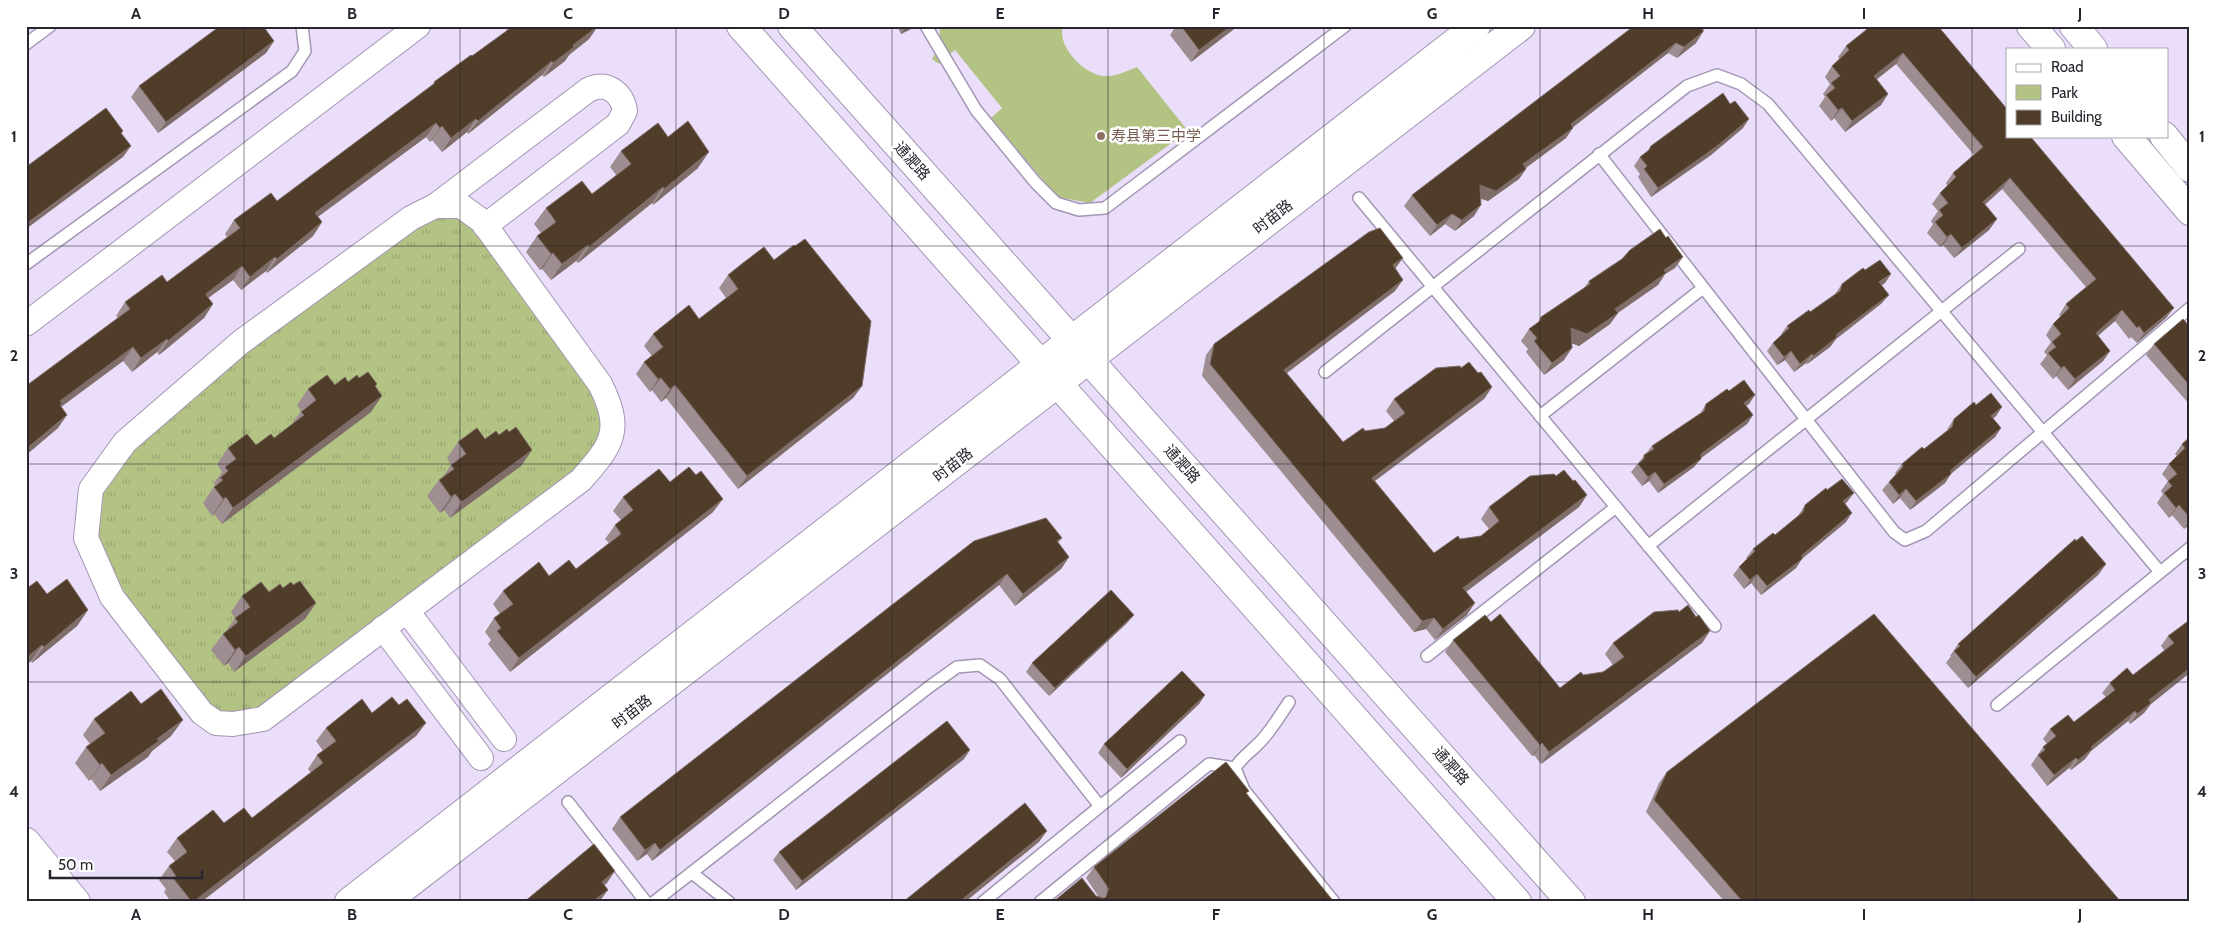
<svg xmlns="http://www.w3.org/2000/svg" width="2216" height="928" viewBox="0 0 2216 928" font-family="Cabin,'Noto Sans SC',sans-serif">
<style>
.grass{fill:url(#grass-tufts)}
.park{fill:#b3c384}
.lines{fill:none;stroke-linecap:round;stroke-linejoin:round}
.lane-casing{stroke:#a396b2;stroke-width:14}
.street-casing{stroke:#a396b2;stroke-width:26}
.secondary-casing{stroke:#a396b2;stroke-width:30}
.lane{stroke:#fff;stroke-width:11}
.street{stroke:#fff;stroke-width:24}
.secondary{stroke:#fff;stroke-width:28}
.wall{fill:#9e8e92}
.shaded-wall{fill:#7e6d68}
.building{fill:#503d29;stroke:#7e6d68}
.grid{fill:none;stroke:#29242e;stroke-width:1;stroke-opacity:0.55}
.education-dot{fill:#8d6e63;stroke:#fff;stroke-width:2}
.labels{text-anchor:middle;stroke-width:5;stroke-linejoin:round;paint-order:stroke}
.education-label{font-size:15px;fill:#785e54;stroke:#fff;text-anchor:start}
.street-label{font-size:15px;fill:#29242e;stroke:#fff}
.neatline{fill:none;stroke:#29242e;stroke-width:2}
.grid-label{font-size:16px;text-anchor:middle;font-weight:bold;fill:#29242e}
</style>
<defs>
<pattern id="grass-tufts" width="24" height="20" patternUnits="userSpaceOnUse" patternTransform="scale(1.25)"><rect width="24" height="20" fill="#b3c384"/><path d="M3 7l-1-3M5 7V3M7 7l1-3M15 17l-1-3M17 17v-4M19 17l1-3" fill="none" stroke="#9aa772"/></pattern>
</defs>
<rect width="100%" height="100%" fill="#ebdefb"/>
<path class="grass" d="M440,212H462L607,409L600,451L262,712L221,719L119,593L92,537L100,488L133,443L243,346Z"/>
<path class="park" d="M940,26H1063C1056,46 1085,75 1104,76C1116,77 1126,71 1137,67L1188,131L1090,203L1057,197L991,118L1002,108L955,50L939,64L932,59L939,46Z"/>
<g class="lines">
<defs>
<g id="lane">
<path d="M926,26L976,110L1035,182L1056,203L1079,210L1105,208L1345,26"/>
<path d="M26,44L50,26"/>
<path d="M1599,154L1894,532L1905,540L1926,531L2190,308"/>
<path d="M1359,198L1715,626"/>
<path d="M26,264L292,71L305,51L302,26"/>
<path d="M1325,372L1687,86L1717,75L1741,84L1768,104L2160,572"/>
<path d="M1540,416L1703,288"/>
<path d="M1648,546L2019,249"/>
<path d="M1427,656L1616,507"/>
<path d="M1997,705L2190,548"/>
<path d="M1235,768L1244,790L1334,902"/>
<path d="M1235,768C1241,758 1249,753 1257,745C1270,733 1279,717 1289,702"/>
<path d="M568,802L646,902"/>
<path d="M692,873L729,902"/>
<path d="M654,902L929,687L957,667L980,665L1000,679L1099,805"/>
<path d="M983,902L1180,741"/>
<path d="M1040,902L1209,764L1235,768"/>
</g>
<g id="street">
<path d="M435,206H461L482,221L600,384C623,430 613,444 581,480L263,719L233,724L216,723L202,713L112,597L86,538L91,489L125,442L241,342L411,218Z"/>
<path d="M435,206L588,90C606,81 622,92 625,111L618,124L485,226"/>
<path d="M26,324L418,26"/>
<path d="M407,611L504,739"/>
<path d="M383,628L481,758"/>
</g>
<g id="secondary">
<path d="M741,26L1517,902"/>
<path d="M792,26L1571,902"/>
<path d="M2031,26L2051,49"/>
<path d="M2074,26L2093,49"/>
<path d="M2126,136L2190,211"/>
<path d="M2164,136L2190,168"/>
<path d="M26,842L76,902"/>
<path d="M26,879L46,902"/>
<path d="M349,902L1476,26"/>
<path d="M385,902L1521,26"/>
</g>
</defs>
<use href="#lane" class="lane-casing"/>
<use href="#street" class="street-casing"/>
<use href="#secondary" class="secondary-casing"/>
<use href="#lane" class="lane"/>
<use href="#street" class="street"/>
<use href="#secondary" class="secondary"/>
</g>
<g class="wall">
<path d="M509,26H598L589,39L569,55L565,61L544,77L542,75L468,134L467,132L442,152L432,140L430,142L426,137L318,217L322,222L313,236L267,273L266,271L241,290L233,280L208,298L213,304L204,318L159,355L157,352L132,372L123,361L61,407L58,428L26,455V386L118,318L116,316L125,302L167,282L227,237L225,234L234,220L277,201L432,86L434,82L472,56L505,32Z"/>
<path d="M897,26H913L911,29L901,34Z"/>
<path d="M1176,26H1238L1191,62L1170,35Z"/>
<path d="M1634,26L1696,43L1677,58L1668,53L1573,127L1566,138L1526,168V169L1519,179L1488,201L1481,199L1474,216L1455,231L1445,224L1430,236L1404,206L1412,195Z"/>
<path d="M1864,26H1938L2166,318L2137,343L2131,337L2129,339L2115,321L2098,336L2110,351L2103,361L2068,390L2056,376L2053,379L2040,364L2047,355L2044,352L2051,342L2046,335L2053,324L2061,317L2059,315L2066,304L2086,287L2002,189L1985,205L1997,219L1989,230L1954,258L1943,245L1940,247L1927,233L1933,224L1931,221L1938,211L1932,204L1940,193L1947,186L1946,183L1953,173L1974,155L1896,64L1877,79L1888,94L1881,105L1845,132L1834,118L1831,121L1819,106L1825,97L1823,94L1830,84L1825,77L1832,66L1840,59L1838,57L1846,46L1867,30Z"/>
<path d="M274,41L266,53L158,133L131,97L139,86Z"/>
<path d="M1743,128L1711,155L1651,197L1638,177L1640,174L1634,166L1640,157L1647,152L1651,146Z"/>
<path d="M668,137L698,168L653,205L652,203L578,263L576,261L551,280L542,269L540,270L526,252L537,236L541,233L534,224L546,208L592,194L617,176L610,167L621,151Z"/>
<path d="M1675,268L1665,274L1658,285L1618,313L1610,324L1579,346L1572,343L1564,360L1544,375L1526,352L1528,349L1521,341L1529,329L1537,324L1541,317L1584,288L1589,281Z"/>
<path d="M1395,269V291L1287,373L1343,442L1365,431L1385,428L1394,421L1386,411L1394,399L1461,368L1478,373L1492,387L1484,399L1375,481L1434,553L1460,539L1481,536L1489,529L1481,519L1489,507L1556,476L1573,481L1587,495L1579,507L1466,592L1467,615L1435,640L1426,629L1414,632L1202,376L1206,355L1214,344Z"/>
<path d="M1865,270L1885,283L1882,285V303L1836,339L1830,347L1807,364L1806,363L1794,372L1785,360L1777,365L1767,351L1773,343L1782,335L1781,334L1787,326L1810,312L1835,294L1842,284Z"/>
<path d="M728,275L862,386L853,398L738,489L666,398L661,402L652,390L650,392L636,374L644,362L652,356L644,346L653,334L699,319L726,298L719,288Z"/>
<path d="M2190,327V405L2146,355L2154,344Z"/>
<path d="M359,378L377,384L375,387L371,412L222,524L214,514L212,516L203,503L215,485L214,483L222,472L217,464L228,448L256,445L274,438L292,424L301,411L297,405L308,389L335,385Z"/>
<path d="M1729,391L1749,404L1746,405L1753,415L1747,424L1701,458L1694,467L1658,493L1649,481L1642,486L1631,472L1652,446L1700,414L1706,404Z"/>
<path d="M1996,416L1993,418L2001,428L1995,437L1951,473L1945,483L1910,510L1900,498L1893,504L1882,490L1896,474L1895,473L1902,464L1924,449L1947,431L1948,428L1954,419Z"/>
<path d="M509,432L532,450L521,466L450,518L444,510L440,513L427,496L439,480L442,478L451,465L447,458L458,442L485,439Z"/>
<path d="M2190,437V524L2184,529L2172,515L2169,518L2157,503L2163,494L2161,491L2168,481L2162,474L2169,464L2177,456L2175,454L2182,444Z"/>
<path d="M670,482L713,512L510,672L488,644L491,640L485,632L494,618L500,614L493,604L503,591L549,576L576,569L609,543L605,539L615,525L621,520L613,511L623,497Z"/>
<path d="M1827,490L1847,502L1845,504L1846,522L1802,558L1796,568L1761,595L1751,583L1744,589L1733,575L1739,567L1747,559L1746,558L1753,549L1775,535L1798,516L1805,505Z"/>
<path d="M1062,538L1058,543L1069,557L1061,569L1015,606L999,585L652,861L647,854L637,861L612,829L620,817Z"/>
<path d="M2106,564L2098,575L1968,688L1946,663L1951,656H1950L1958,644Z"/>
<path d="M26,589L47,594L88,610L77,626L32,663L31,661L26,665Z"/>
<path d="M269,592L305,619L234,672L228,663L224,666L211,650L223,634L226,631L235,618L231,612L242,596Z"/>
<path d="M1679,612L1696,617L1710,631L1702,643L1541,764L1534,755L1532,756L1445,652L1453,640L1560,688L1583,675L1603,672L1613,665L1605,654L1613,643Z"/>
<path d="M1127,623L1049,696L1026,672L1032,663Z"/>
<path d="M2190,626V677L2187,675L2151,704L2144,713L2130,724L2128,721L2091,751L2085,759L2071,770L2069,768L2047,786L2031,765L2043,747L2047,744L2043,739L2050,729L2074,722L2106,697L2102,693L2110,683L2133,675L2165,651L2161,646L2168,636Z"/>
<path d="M1205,695L1199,704L1121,778L1098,753L1104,744Z"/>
<path d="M141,704L171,736L152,751L148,757L100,791L91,779L89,781L75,763L86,747L90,744L83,735L94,719Z"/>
<path d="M399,705L426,723L416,736L201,902H171L164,892L166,889L159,880L169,866L175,861L167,852L177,838L224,823L252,818L311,773L308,769L317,755L323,751L316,741L326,728Z"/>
<path d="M964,759L796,890L773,860L779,852Z"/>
<path d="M1667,772L2121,902H1725L1646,812L1659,783Z"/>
<path d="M1247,794L1334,902H1053L1096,896H1098L1086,878L1094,867Z"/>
</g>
<g class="shaded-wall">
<path d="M598,26L589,39L569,55L565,61L544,77L553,63L573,45Z"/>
<path d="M906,26H913L911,29L901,34Z"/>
<path d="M1231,26H1238L1191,62L1199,50Z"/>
<path d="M1703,26H1712L1709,28Z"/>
<path d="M1703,32L1696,43L1677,58L1684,47Z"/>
<path d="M274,41L266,53L158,133L166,122Z"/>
<path d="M1676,43L1668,53L1563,135L1571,124Z"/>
<path d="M1903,53L1896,64L1867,87L1874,76Z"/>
<path d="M552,61L542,75L468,134L478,121Z"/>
<path d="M1888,94L1881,105L1845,132L1852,121Z"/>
<path d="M1842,108L1834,118L1831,121L1838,110Z"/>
<path d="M476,119L467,132L442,152L451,138Z"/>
<path d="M1749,119L1743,128L1711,155L1651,197L1658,188Z"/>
<path d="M436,123L426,137L305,226L315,213Z"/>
<path d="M442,126L432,140L430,142L440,128Z"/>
<path d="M1573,128L1566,138L1516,175L1523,164Z"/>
<path d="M131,146L123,157L26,229V224Z"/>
<path d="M709,152L698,168L653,205L664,189Z"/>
<path d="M1526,169L1519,179L1488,201L1472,195L1480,185Z"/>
<path d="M2010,178L2002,189L1975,213L1983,202Z"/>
<path d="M663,187L652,203L578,263L589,247Z"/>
<path d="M1481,205L1474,216L1455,231L1462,220Z"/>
<path d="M1452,214L1445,224L1430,236L1437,225Z"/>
<path d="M1997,219L1989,230L1954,258L1962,248Z"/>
<path d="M322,222L313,236L267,273L277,259Z"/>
<path d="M1951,234L1943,245L1940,247L1947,237Z"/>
<path d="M588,245L576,261L551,280L562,264Z"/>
<path d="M553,253L542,269L540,270L551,254Z"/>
<path d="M275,257L266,271L241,290L250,277Z"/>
<path d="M1683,257L1675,268L1665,274L1658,285L1607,320L1615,309L1664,270Z"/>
<path d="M1403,258L1395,269L1393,265Z"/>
<path d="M242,266L233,280L197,306L207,293Z"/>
<path d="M1891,274L1885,283L1873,291L1879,282Z"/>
<path d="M1403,280L1395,291L1276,381L1284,370Z"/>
<path d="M1889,295L1882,303L1836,339L1830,347L1807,364L1813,356L1837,334Z"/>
<path d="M213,304L204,318L159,355L168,341Z"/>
<path d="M2174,308L2166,318L2137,343L2144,333Z"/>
<path d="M2122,310L2115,321L2088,344L2096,333Z"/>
<path d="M1618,313L1610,324L1579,346L1563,340L1571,328Z"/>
<path d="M167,339L157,352L132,372L141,358Z"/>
<path d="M133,347L123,361L58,409L60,401Z"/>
<path d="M1572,348L1564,360L1544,375L1552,363Z"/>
<path d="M1791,351L1785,360L1777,365L1784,357Z"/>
<path d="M2110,351L2103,361L2068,390L2075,379Z"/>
<path d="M1812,354L1806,363L1794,372L1800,364Z"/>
<path d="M2064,366L2056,376L2053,379L2061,368Z"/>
<path d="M661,378L652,390L650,392L658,379Z"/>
<path d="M675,385L666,398L661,402L670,389Z"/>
<path d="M862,386L853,398L738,489L747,476Z"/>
<path d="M1492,387L1484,399L1364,489L1372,478Z"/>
<path d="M1755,395L1749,404L1738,411L1744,403Z"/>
<path d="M382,396L371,412L222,524L233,508Z"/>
<path d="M2002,407L1996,416L1985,425L1991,416Z"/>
<path d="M67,415L58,428L26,455V449Z"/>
<path d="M1753,415L1747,424L1697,461L1701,459L1694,467L1658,493L1664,484L1701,454Z"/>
<path d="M2001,428L1995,437L1945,479L1951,470Z"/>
<path d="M532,450L521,466L450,518L462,502Z"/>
<path d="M1655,472L1649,481L1642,486L1648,477Z"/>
<path d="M1951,474L1945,483L1910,510L1916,501Z"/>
<path d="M1906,489L1900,498L1893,504L1899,495Z"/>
<path d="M1854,493L1847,502L1837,510L1843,501Z"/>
<path d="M455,494L444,510L440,513L451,497Z"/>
<path d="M1587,495L1579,507L1455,600L1463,588Z"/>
<path d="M226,497L214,514L212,516L223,499Z"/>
<path d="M723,499L713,512L510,672L519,658Z"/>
<path d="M2179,505L2172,515L2169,518L2176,508Z"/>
<path d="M1852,513L1846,522L1796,564L1802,555Z"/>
<path d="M2190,520V524L2184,529Z"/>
<path d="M1069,557L1061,569L1015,606L1023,594Z"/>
<path d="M1802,559L1796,568L1761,595L1767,586Z"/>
<path d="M2106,564L2098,575L1968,688L1976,677Z"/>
<path d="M1007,574L999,585L652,861L660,850Z"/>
<path d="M1757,574L1751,583L1744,589L1750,580Z"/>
<path d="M316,603L305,619L234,672L246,656Z"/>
<path d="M1475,603L1467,615L1435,640L1443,629Z"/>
<path d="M88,610L77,626L32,663L44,647Z"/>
<path d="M1134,615L1127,623L1049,696L1055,688Z"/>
<path d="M1434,618L1426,629L1414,632L1422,621Z"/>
<path d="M1710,631L1702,643L1541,764L1549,752Z"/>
<path d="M42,645L31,661L26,665V658Z"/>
<path d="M239,647L228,663L224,666L235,650Z"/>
<path d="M2190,668V672L2187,675L2151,704L2144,713L2130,724L2137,714L2149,700Z"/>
<path d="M1205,695L1199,704L1121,778L1127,769Z"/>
<path d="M2135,711L2128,721L2091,751L2085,759L2071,770L2078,760L2091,747Z"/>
<path d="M183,720L171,736L152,751L148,757L100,791L111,775Z"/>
<path d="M426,723L416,736L201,902H193Z"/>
<path d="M1542,743L1534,755L1532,756L1540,745Z"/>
<path d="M970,750L964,759L796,890L802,881Z"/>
<path d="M2076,758L2069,768L2047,786L2054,775Z"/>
<path d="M102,763L91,779L89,781L100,765Z"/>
<path d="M1047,831L1039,842L965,902H959Z"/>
<path d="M655,843L647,854L637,861L645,850Z"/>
<path d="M615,871L607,883L594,894L602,882Z"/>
<path d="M608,890L599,902H592Z"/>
</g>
<g class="building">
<path d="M220,26H263L274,41L166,122L139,86Z"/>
<path d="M511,26H598L573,45L574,47L553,63L552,61L478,121L476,119L451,138L442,126L440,128L436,123L316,212L315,213L322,222L277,259L275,257L250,277L242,266L207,293L206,295L213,304L168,341L167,339L141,358L133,347L60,401L62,404L60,405L67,415L26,449V386L130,309L125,302L162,275L167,282L240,228L234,220L271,193L277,201L435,83L434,82L471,55L472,56L512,27Z"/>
<path d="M1181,26H1231L1199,50Z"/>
<path d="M1634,26H1703V32L1684,47L1676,43L1571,124L1573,128L1523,164L1526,169L1496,191L1480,185L1481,205L1462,220L1452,214L1437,225L1412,195Z"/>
<path d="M1871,26H1938L2007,109V136H2030L2174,308L2144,333L2139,326L2137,328L2122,310L2096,333L2110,351L2075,379L2064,366L2061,368L2048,353L2056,347L2052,342L2061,334L2053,324L2069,308L2066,304L2096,279L2010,178L1983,202L1997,219L1962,248L1951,234L1947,237L1935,222L1943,215L1939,210L1948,203L1940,193L1956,177L1953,173L1983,147L1903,53L1874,76L1888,94L1852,121L1842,108L1838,110L1826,95L1835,88L1831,83L1840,76L1832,66L1849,50L1846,46Z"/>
<path d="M1723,93L1730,104L1735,101L1749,119L1717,146L1658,188L1644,169L1647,166L1640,157L1649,150L1651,146Z"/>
<path d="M106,108L123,131L121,133L131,146L26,224V167Z"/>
<path d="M688,121L709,152L664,189L663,187L589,247L588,245L562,264L553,253L551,254L537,236L556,222L546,208L582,181L592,194L631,164L621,151L658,123L668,137Z"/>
<path d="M1380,228L1403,258L1393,265L1403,280L1284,370L1343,442L1363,428L1365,431L1385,428L1405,413L1394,399L1436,368L1460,366L1461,368L1469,362L1478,373L1481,372L1492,387L1372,478L1434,553L1458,536L1460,539L1481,536L1499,521L1489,507L1530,476L1554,474L1556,476L1564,470L1573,481L1575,480L1587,495L1463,588L1475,603L1443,629L1434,618L1422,621L1210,364L1214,344L1369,232Z"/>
<path d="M1660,229L1666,238L1668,236L1683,257L1664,270L1666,273L1615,309L1618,313L1587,334L1571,328L1572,348L1552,363L1534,341L1537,338L1529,329L1540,321L1541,317L1590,284L1589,281L1622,259L1630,250Z"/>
<path d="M805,239L871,321L862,386L747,476L675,385L670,389L661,378L658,379L644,362L663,347L653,334L689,305L699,319L738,289L728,275L743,263L764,247L774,260L794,245L795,246Z"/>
<path d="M1880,260L1891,274L1879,282L1889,295L1837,334L1836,338L1813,356L1812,354L1800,364L1791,351L1784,357L1773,343L1789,328L1787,326L1809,310L1810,312L1840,291L1842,284L1863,268L1865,270Z"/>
<path d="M2183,319L2190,327V386L2154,344Z"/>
<path d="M368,372L377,384L375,386L382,396L233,508L226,497L223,499L214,487L223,480L220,478L228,471L225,467L236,459L228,448L247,434L256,445L271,434L274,438L304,415L301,412L316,400L308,389L327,375L335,385L345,377L348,382L357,375L359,378Z"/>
<path d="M1744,380L1755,395L1744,403L1753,415L1701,454V459L1664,484L1655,472L1648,477L1638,464L1644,459V455L1654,449L1652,446L1704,411L1706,404L1727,389L1729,391Z"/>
<path d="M1991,393L2002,407L1991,416L2001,428L1951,470V474L1916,501L1906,489L1899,495L1889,482L1903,467L1902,464L1922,447L1924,449L1952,427L1954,419L1974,402L1976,405Z"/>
<path d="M516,427L532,450L462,502L455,494L451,497L439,480L454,469L451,465L466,454L458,442L477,428L485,439L496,431L499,435L507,429L509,432Z"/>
<path d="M2190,437V518L2179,505L2176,508L2164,493L2172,486L2168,481L2177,474L2169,464L2185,448L2182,444Z"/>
<path d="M689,467L696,475L701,471L723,499L519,658L497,631L501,628L494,618L513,604L503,591L539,562L549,576L569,560L576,569L621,534L615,525L633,510L623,497L659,469L670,482Z"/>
<path d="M1842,479L1854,493L1843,501L1852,513L1802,555V559L1767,586L1757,574L1750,580L1739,567L1755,551L1753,549L1773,533L1775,535L1803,512L1805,505L1826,488L1827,490Z"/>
<path d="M1046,518L1062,538L1057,541L1069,557L1023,594L1007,574L660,850L655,843L645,850L620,817L974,541Z"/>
<path d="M2082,536L2106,564L1976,677L1954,651L1960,646L1958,644L2075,539L2076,541Z"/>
<path d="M67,579L88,610L44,647L42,645L26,658V589L37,581L47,594Z"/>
<path d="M300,581L316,603L246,656L239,647L235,650L223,634L238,622L235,618L250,607L242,596L261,582L269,592L280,584L283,588L291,582L293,585Z"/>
<path d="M1111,590L1134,615L1055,688L1032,663Z"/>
<path d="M1688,605L1696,617L1699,615L1710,631L1549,752L1542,743L1540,745L1453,640L1485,615L1491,622L1500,614L1560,688L1581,672L1583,675L1603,672L1624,657L1613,643L1654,612L1678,610L1679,612Z"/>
<path d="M1874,614L2121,902H1743L1654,800L1667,772Z"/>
<path d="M2187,622L2190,626V668L2149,700L2151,703L2137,714L2135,711L2091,747L2092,749L2078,760L2076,758L2054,775L2038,755L2045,750L2043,747L2056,736L2050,729L2068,715L2074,722L2115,690L2110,683L2127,668L2133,675L2174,643L2168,636Z"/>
<path d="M1182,671L1205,695L1127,769L1104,744Z"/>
<path d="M161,689L183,720L157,739L159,741L111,775L102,763L100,765L86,747L105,733L94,719L131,691L141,704Z"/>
<path d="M392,697L399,705L407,699L426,723L193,902H192L173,878L176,876L169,866L187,852L177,838L213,810L224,823L244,808L252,818L323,763L317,755L336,741L326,728L362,699L372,713Z"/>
<path d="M947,721L970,750L802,881L779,852Z"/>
<path d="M1226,762L1249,791L1246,793L1334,902H1053L1082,878L1096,896L1103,898L1106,897L1109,889L1094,867Z"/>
<path d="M1025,803L1047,831L959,902H903Z"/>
<path d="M594,844L615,871L602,882L608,890L592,902H524Z"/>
</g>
<path class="grid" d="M244,26V902M460,26V902M676,26V902M892,26V902M1108,26V902M1324,26V902M1540,26V902M1756,26V902M1972,26V902M26,246H2190M26,464H2190M26,682H2190"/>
<circle class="education-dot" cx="1101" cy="136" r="5"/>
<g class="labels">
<g class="education-label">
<text x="1111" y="141">寿县第三中学</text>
</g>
<g class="street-label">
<text transform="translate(912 161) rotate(48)" y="5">通淝路</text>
<text transform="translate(1273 217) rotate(-38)" y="5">时苗路</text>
<text transform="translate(1182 464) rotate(48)" y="5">通淝路</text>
<text transform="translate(953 465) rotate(-38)" y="5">时苗路</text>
<text transform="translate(632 712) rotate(-38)" y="5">时苗路</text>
<text transform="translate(1451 766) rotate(48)" y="5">通淝路</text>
</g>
</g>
<rect width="2216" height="928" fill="none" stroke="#ffffff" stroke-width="55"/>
<rect x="2006" y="48" width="162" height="90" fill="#ffffff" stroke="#a9a7ab"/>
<rect x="2016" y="64" width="25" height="8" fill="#ffffff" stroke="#a9a7ab"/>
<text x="2051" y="72" font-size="15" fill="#29242e">Road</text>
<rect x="2016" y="85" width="25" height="15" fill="#b3c384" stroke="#a9a7ab"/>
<text x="2051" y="98" font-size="15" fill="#29242e">Park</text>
<rect x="2016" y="110" width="25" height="15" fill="#503d29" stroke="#a9a7ab"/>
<text x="2051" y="122" font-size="15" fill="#29242e">Building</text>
<path d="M50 870v8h152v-8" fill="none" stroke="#29242e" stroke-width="2.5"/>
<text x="58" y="870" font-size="15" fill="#29242e" stroke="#ffffff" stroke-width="4" paint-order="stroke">50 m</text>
<rect x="28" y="28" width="2160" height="872" class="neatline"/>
<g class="grid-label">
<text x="136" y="19">A</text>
<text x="352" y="19">B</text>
<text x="568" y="19">C</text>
<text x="784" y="19">D</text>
<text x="1000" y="19">E</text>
<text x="1216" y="19">F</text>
<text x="1432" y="19">G</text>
<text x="1648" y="19">H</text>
<text x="1864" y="19">I</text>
<text x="2080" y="19">J</text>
<text x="14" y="142">1</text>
<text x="2202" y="142">1</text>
<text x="14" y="361">2</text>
<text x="2202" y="361">2</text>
<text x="14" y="579">3</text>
<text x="2202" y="579">3</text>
<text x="14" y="797">4</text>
<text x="2202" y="797">4</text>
<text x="136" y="920">A</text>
<text x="352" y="920">B</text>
<text x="568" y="920">C</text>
<text x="784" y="920">D</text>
<text x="1000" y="920">E</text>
<text x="1216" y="920">F</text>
<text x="1432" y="920">G</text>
<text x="1648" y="920">H</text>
<text x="1864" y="920">I</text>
<text x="2080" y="920">J</text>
</g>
</svg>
